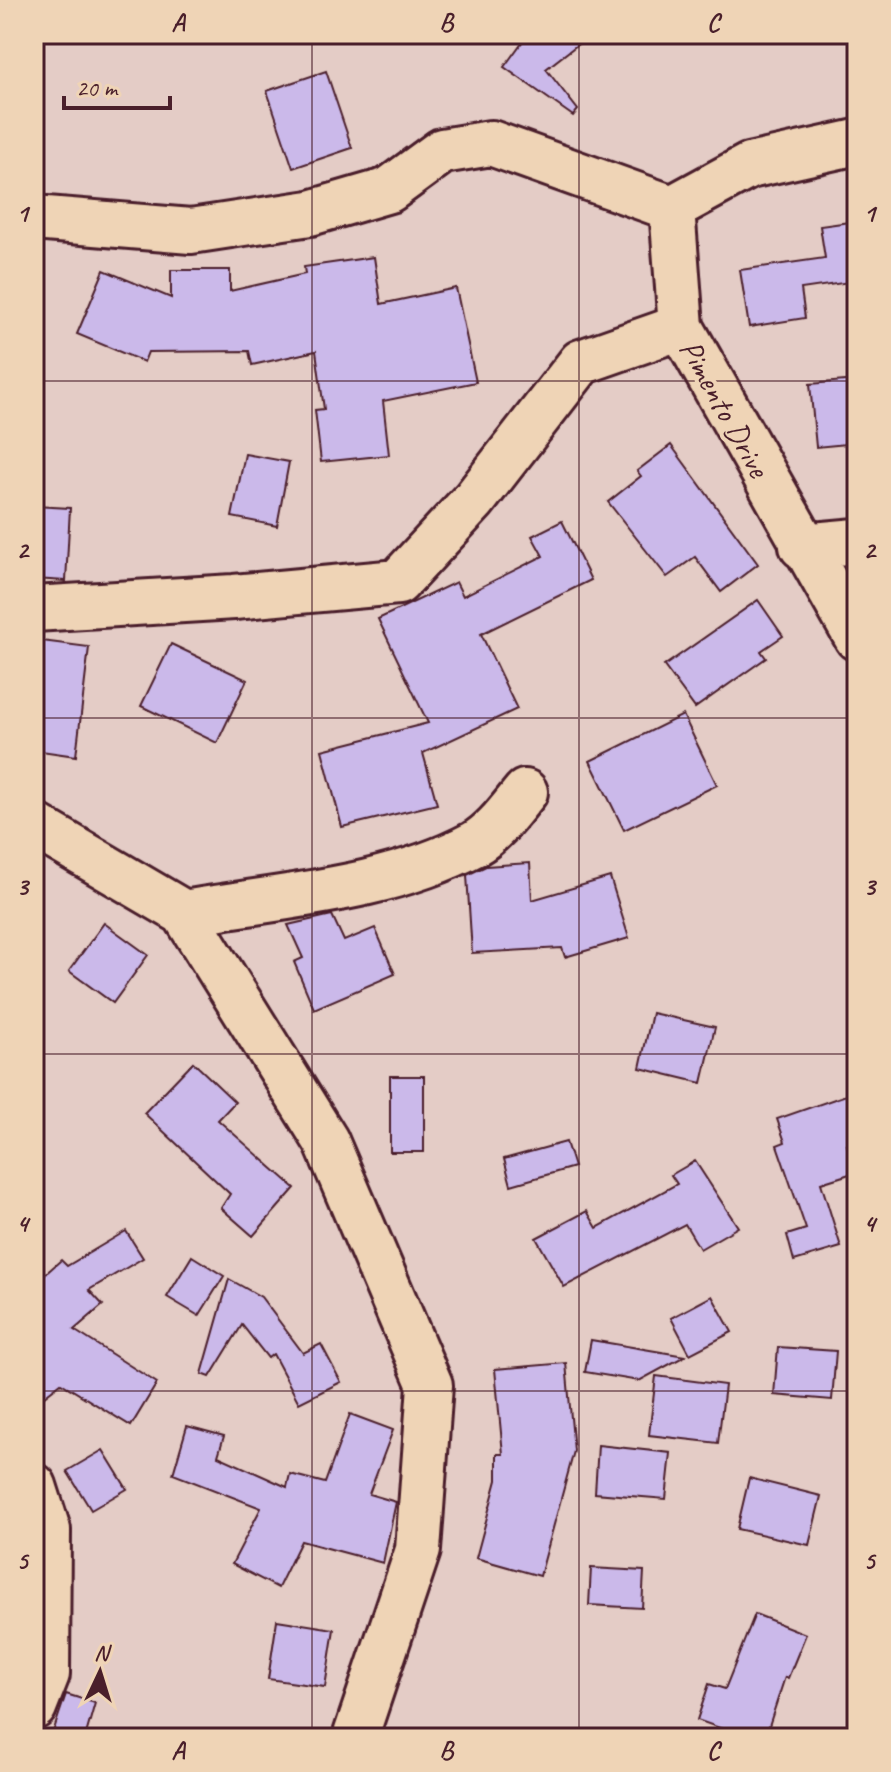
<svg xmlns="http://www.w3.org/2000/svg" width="891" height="1772" viewBox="0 0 891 1772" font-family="Caveat,sans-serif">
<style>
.building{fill:#cbb9ea;stroke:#4a1f2b;stroke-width:2}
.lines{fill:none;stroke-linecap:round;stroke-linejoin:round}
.minor-casing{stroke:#4a1f2b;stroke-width:50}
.minor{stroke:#efd4b6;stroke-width:44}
.grid{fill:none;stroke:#4a1f2b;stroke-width:2;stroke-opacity:0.55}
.labels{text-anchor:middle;stroke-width:8;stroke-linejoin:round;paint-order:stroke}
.street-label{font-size:32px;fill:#4a1f2b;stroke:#efd4b6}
.neatline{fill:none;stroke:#4a1f2b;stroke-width:3}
.grid-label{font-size:26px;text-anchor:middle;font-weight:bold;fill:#4a1f2b}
</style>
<rect width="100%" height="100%" fill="#e4ccc6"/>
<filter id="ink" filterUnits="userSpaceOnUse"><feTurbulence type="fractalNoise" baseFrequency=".0125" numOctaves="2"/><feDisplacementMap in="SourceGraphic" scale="16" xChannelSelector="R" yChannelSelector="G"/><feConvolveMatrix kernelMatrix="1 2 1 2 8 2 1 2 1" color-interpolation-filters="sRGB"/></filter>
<g filter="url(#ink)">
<g class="building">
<path d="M528,34H591L546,69L578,110L573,116L504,67Z"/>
<path d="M326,71L352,148L293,168L267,91Z"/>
<path d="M857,221V281L801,289L805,318L749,327L740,270L825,258L820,226Z"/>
<path d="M374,257L381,304L456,288L476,382L383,401L389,455L321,462L315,410L324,409L316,351L252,365L249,351L148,352L144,362L77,334L104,270L171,298V270H230V291L305,274L304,267Z"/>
<path d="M857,380V443L816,447L810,384Z"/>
<path d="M671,445L758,564L721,592L695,557L667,577L608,502L641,476L637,471Z"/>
<path d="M245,454L289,462L277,526L232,517Z"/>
<path d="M34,506L70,508L66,581L34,579Z"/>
<path d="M562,521L591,580L481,634L517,709L423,753L437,804L342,827L322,750L428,723L378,619L456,582L463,596L543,556L532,536Z"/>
<path d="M758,600L783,636L761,651L766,658L695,708L664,666Z"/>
<path d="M34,640L89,647L76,756L34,750Z"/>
<path d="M171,644L247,680L217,743L141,706Z"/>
<path d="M683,715L717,785L624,830L590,761Z"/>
<path d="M530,863L532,900L610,877L629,938L565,957L562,948L472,953L467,875L486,866Z"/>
<path d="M332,915L344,941L375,928L395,974L314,1009L294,962L303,958L288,925Z"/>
<path d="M104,923L148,955L113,1003L69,971Z"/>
<path d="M652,1013L715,1027L702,1083L640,1068Z"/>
<path d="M193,1062L235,1102L218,1120L295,1188L253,1236L221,1208L230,1194L144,1113Z"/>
<rect x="390" y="1076" width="34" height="76"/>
<path d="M846,1095L857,1128V1142L847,1145L856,1172L821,1183L841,1247L794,1261L787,1235L806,1229L777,1145L785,1142L777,1119Z"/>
<path d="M566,1142L574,1167L511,1185L504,1159Z"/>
<path d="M695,1161L738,1227L700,1249L685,1224L564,1287L536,1238L587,1211L597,1228L677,1184L671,1175Z"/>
<path d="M126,1231L143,1258L89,1290L103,1305L74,1330L157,1383L131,1426L61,1383L34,1404V1284L61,1260L67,1266Z"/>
<path d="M192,1256L224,1276L199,1316L167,1297Z"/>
<path d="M229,1279L261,1297L303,1353L321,1344L341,1382L299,1403L273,1354L268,1358L242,1325L210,1377L202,1374Z"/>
<path d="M712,1296L732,1332L690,1354L671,1318Z"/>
<path d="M591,1340L685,1356L639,1381L585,1372Z"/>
<path d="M778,1347L836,1351L832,1400L774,1395Z"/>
<path d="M566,1363L574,1451L540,1576L476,1558L497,1480V1454H503L495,1369Z"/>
<path d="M656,1376L725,1385L718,1443L649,1435Z"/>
<path d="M350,1414L393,1430L369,1494L396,1502L383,1563L301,1541L278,1588L232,1564L261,1508L173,1474L187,1426L224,1436L218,1456L287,1487L290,1474L325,1483Z"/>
<path d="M598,1445L671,1453L666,1499L595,1493Z"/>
<path d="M103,1450L127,1489L91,1510L67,1471Z"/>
<path d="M749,1478L821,1496L809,1545L737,1529Z"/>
<path d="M591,1568L644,1571L642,1608L589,1605Z"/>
<path d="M755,1614L806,1634L788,1678L785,1677L765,1738H748L697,1720L709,1684L725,1689Z"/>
<path d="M277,1620L334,1629L325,1687L268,1679Z"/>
<path d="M66,1694L95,1703L85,1738H51Z"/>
</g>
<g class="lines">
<defs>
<g id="minor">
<path d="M672,208L681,327L857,638"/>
<path d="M672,208L749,166L857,142"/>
<path d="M34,218L191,231L310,213L389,190L442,151L491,143L672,208"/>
<path d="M802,546L857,541"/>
<path d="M34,609L234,597L398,582L474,500L581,362L681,327"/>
<path d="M34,825L184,913L326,1141L430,1385L418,1550L355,1738"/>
<path d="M184,913C280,896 388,890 474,844C495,832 510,810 525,792"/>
<path d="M34,1486L48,1530L47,1674L34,1707"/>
</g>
</defs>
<use href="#minor" class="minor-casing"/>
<use href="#minor" class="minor"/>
</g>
</g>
<path class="grid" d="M312,34V1738M579,34V1738M34,381H857M34,718H857M34,1054H857M34,1391H857"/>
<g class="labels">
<g class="street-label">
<text transform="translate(725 408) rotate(61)" y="11">Pimento Drive</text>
</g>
</g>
<rect width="891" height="1772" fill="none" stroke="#efd4b6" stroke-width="88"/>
<g transform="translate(100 1672) rotate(4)" stroke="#efd4b6" stroke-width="6" paint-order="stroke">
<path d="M0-6L14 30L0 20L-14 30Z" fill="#4a1f2b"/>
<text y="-12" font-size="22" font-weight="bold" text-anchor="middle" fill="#4a1f2b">N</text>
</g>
<path d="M64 96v12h106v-12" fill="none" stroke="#4a1f2b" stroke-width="4"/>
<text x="76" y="96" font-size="24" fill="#4a1f2b" stroke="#efd4b6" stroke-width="6" paint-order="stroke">20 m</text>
<rect x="44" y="44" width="803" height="1684" class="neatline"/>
<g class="grid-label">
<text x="178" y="31">A</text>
<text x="446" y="31">B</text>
<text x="713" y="31">C</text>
<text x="22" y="222">1</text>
<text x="869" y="222">1</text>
<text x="22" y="558">2</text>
<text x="869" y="558">2</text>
<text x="22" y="895">3</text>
<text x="869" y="895">3</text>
<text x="22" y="1232">4</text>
<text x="869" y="1232">4</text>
<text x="22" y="1569">5</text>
<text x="869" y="1569">5</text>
<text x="178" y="1759">A</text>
<text x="446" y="1759">B</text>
<text x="713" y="1759">C</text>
</g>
</svg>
